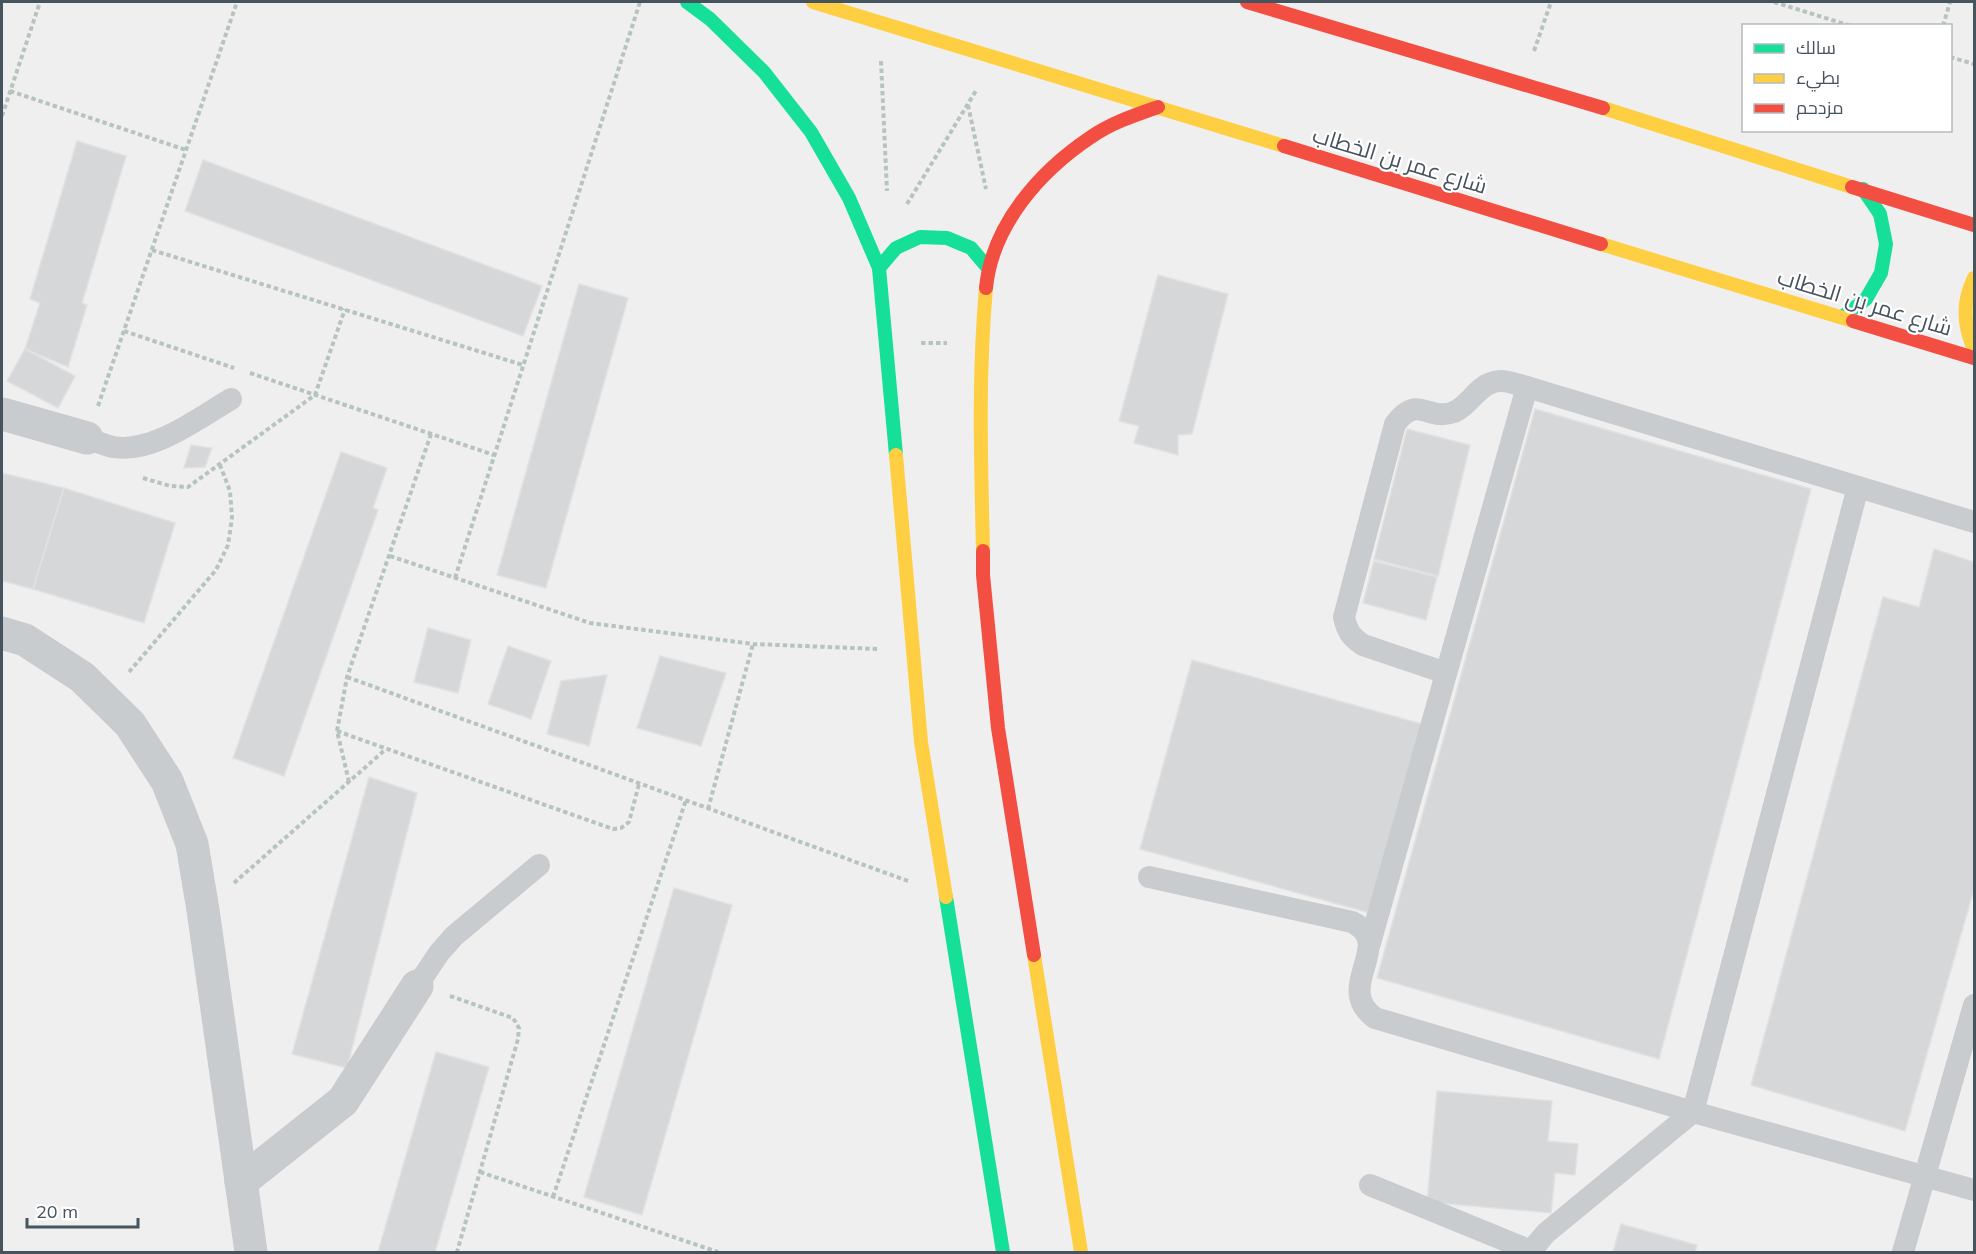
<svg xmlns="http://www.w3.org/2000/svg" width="1976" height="1254" viewBox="0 0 1976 1254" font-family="Mulish,Cairo,sans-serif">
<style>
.building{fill:#d6d7d8;stroke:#e1e1e2;stroke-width:1.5}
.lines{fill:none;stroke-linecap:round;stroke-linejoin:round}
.path{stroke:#b6c4bf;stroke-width:4;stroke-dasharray:4.5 3;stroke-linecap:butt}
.lane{stroke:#c8ccce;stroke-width:22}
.street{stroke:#c8ccce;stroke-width:33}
.fast{stroke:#16e098;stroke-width:14}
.slow{stroke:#ffcf43;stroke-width:14}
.jam{stroke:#f24e42;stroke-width:14}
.labels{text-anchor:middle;stroke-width:4.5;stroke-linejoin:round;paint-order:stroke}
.street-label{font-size:22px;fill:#45545d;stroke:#fff}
</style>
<rect width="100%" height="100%" fill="#f0efef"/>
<g class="building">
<path d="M77,141L126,156L82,303L87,305L68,367L25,349L40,303L30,299Z"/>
<path d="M203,160L542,286L523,336L185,211Z"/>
<path d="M1158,275L1228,294L1192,434L1178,435V455L1134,443L1139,426L1119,421Z"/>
<path d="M579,284L628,298L546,588L497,575Z"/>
<path d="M25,349L75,376L58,408L7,381Z"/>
<path d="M1535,409L1811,489L1659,1059L1377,978Z"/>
<path d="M1407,429L1470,445L1438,576L1374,559Z"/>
<path d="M191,445L212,448L205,467L184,468Z"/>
<path d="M341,452L387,468L373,508L378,510L284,776L233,758Z"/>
<path d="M2,473L64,488L33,589L2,581Z"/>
<path d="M64,488L175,523L144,623L33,589Z"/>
<path d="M1934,549L1974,562V889L1905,1131L1751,1085L1883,597L1919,607Z"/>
<path d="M1374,561L1437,577L1426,620L1363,603Z"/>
<path d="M428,628L471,640L458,693L414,682Z"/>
<path d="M508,646L551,661L531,719L488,704Z"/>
<path d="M660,656L726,673L701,746L637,728Z"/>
<path d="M1192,660L1422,724L1370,913L1140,849Z"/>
<path d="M607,675L589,746L547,734L561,681Z"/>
<path d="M369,777L417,793L347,1068L292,1054Z"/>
<path d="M674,888L732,905L642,1215L584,1197Z"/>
<path d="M436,1052L489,1067L435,1252H378Z"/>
<path d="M1437,1091L1552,1101L1548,1141L1578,1144L1575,1175L1555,1173L1551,1213L1427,1202Z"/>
<path d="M1621,1224L1697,1245L1695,1252H1613Z"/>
</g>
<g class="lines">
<g class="path">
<path d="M1774,2L1851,26"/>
<path d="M1943,26L1950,2"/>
<path d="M1534,51L1551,2"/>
<path d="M1950,57L1974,64"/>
<path d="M881,61L887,191"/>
<path d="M10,91L186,150"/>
<path d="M968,105L986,189"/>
<path d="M2,116L40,2"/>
<path d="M907,204L977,89"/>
<path d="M152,250L523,365"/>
<path d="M124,331L234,368"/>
<path d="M921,343H947"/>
<path d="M250,373L494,455"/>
<path d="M98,406L237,2"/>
<path d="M143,478L170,486L188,487L315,395L345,309"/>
<path d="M390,556L590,623L753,644L878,649"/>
<path d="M455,578L640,2"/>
<path d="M129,672L216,570L228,545L232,518L230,491L220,465"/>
<path d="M347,677L908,881"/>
<path d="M337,731L613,829L621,828L629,822L639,784"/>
<path d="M349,782L337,731L347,677L431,434"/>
<path d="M708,809L753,644"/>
<path d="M234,883L386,749"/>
<path d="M450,996L513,1018L519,1028L518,1039L457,1252"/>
<path d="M480,1172L718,1252"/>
<path d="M553,1197L686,800"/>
</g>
<g class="lane">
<path d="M87,438C95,441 104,445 113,447C152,454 199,418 231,399"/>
<path d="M1446,673L1363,645C1351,637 1347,631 1344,617L1395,424C1418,393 1427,422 1454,412C1469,406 1476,388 1491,383C1503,378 1515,384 1527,387L1974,522"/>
<path d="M1149,877L1352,922C1397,944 1332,987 1375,1018L1693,1112L1974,1190"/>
<path d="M1370,943L1527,387"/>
<path d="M417,986L439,953L454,936L539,865"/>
<path d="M1370,1185L1531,1251"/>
<path d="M1530,1252L1546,1233L1693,1112L1858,487"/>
<path d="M1903,1252L1974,1005"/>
</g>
<g class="street">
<path d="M2,414L87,438"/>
<path d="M2,633L25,640L82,677L130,724L167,781L192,844L203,910L251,1252"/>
<path d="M241,1182L343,1101L417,986"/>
</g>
<g class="fast">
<path d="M687,2L710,19L764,72L811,132L849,198L879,268L896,455"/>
<path d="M879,268L896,248L920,237L947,238L971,248L988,268"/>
<path d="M1842,317L1866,299L1881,273L1886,244L1880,214L1863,189"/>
<path d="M946,897L1003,1252"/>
</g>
<g class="slow">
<path d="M813,2L1284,146"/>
<path d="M1603,108L1852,187"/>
<path d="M1601,244L1853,321"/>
<path d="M1974,278C1962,302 1963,325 1974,349"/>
<path d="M896,455L921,742L946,897"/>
<path d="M983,551C981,463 978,376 986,288"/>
<path d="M1034,955L1081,1252"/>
</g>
<g class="jam">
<path d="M1247,2L1603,108"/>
<path d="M1284,146L1601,244"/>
<path d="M1852,187L1974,225"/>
<path d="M986,288C992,225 1040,171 1091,137C1111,123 1135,115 1158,107"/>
<path d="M1853,321L1974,358"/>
<path d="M983,551V575L998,728L1034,955"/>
</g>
</g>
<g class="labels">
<g class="street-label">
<text transform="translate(1400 160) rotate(17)" y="8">شارع عمر بن الخطاب</text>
<text transform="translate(1865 302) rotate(17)" y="8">شارع عمر بن الخطاب</text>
</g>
</g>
<rect width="1976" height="1254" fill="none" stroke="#45545d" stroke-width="6"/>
<rect x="1742" y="24" width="210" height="108" fill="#ffffff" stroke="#b5bbbe" stroke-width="1.5"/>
<rect x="1754" y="44" width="30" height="9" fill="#16e098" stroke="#b5bbbe" stroke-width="1.5"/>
<text x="1796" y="54" font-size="18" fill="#45545d">سالك</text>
<rect x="1754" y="74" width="30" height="9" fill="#ffcf43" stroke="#b5bbbe" stroke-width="1.5"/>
<text x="1796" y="84" font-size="18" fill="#45545d">بطيء</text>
<rect x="1754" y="104" width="30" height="9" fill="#f24e42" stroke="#b5bbbe" stroke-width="1.5"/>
<text x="1796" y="114" font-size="18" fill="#45545d">مزدحم</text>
<path d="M27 1218v9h111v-9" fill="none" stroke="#45545d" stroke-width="3"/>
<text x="36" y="1218" font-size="18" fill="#45545d" stroke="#ffffff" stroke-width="4.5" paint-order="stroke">20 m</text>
</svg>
